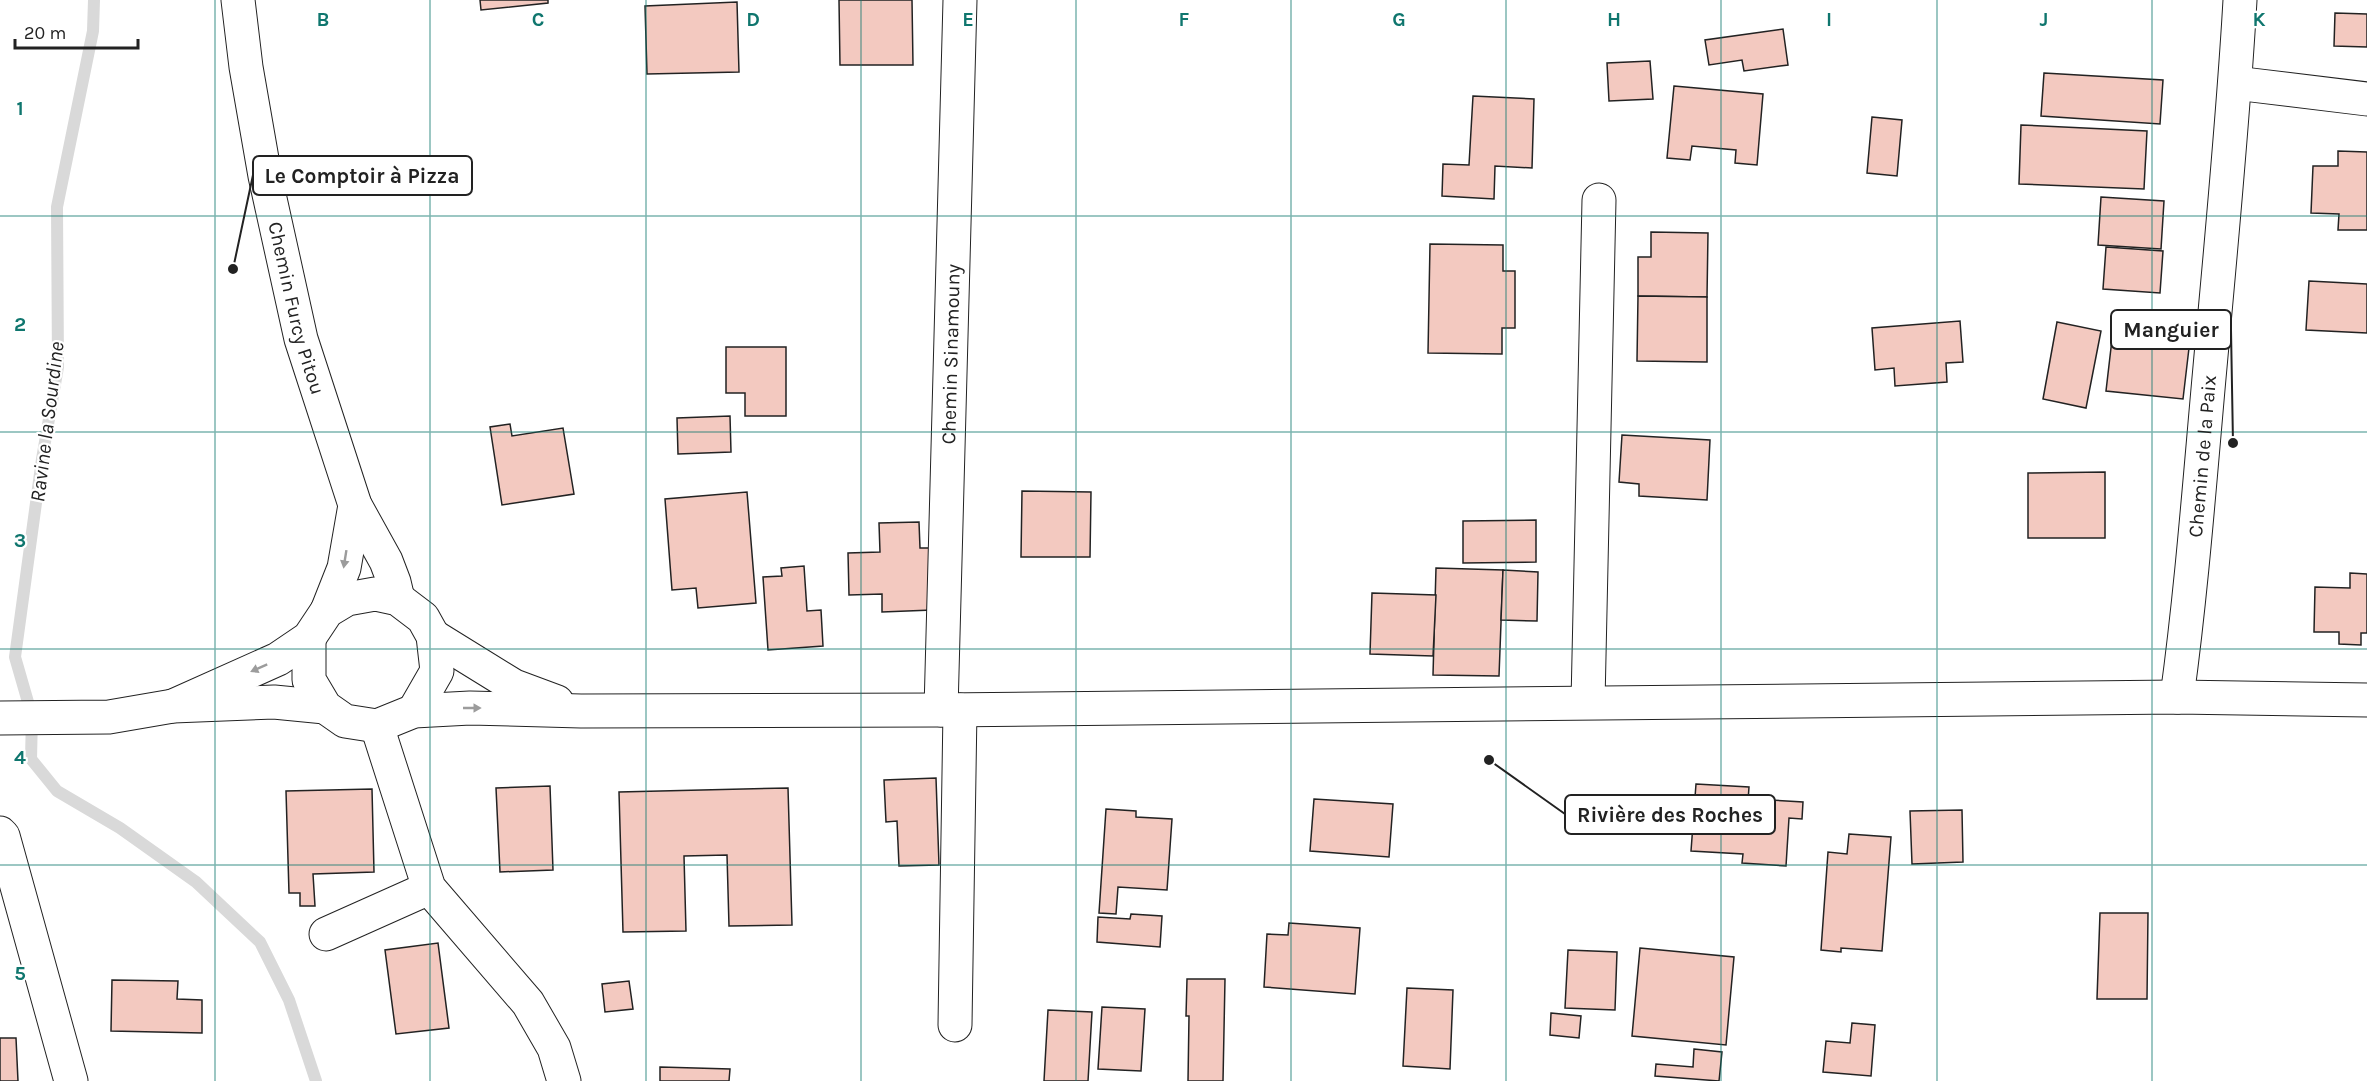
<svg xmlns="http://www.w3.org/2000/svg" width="2367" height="1081" viewBox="0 0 2367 1081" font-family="Karla,sans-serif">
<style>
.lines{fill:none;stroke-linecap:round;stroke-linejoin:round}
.stream{stroke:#d9d9d9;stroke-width:12}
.building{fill:#f3c9c0;stroke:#222;stroke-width:1.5}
.minor-casing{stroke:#222;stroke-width:35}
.major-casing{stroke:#222;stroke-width:35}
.minor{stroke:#fff;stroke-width:33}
.major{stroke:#fff;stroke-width:33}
.oneway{fill:#9c9c9c}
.grid{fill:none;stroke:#0f766e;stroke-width:1.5;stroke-opacity:0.55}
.labels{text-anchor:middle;stroke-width:4.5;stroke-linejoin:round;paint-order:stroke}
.street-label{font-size:20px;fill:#222;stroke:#fff}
.water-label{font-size:21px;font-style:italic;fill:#222;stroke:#fff}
.grid-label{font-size:20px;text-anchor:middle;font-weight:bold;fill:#0f766e;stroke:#fff;stroke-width:4.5;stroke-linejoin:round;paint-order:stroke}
.leader{fill:none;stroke:#222;stroke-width:2}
.callout-dot{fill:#222;stroke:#fff;stroke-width:2}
.callout{fill:#fff;stroke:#222;stroke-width:2}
.callout-label{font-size:21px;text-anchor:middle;font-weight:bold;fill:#222}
</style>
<rect width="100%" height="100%" fill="#fff"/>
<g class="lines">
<path class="stream" d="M94,0L93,31L57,207L58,367L42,459L15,657L32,716L31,759L57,791L120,828L196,882L260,942L289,1000L316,1081"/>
</g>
<g class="building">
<path d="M480,0H548V3L481,10Z"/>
<path d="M839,0H912L913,65H840Z"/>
<path d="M737,2L739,72L647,74L645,6Z"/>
<path d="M2335,13L2367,14V47L2334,46Z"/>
<path d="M1783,29L1788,65L1744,71L1742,60L1709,65L1705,40Z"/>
<path d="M1650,61L1653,99L1609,101L1607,63Z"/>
<path d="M2044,73L2163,80L2160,124L2041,116Z"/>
<path d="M1674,86L1763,94L1757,165L1735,163L1736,150L1692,146L1690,160L1667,158Z"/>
<path d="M1473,96L1534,99L1532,168L1495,166L1494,199L1442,196L1443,164L1469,165Z"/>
<path d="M1872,117L1902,120L1897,176L1867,173Z"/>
<path d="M2021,125L2147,131L2144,189L2019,184Z"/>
<path d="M2338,151L2367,152V230H2338L2339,214L2311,213L2313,166H2338Z"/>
<path d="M2101,197L2164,201L2161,249L2098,245Z"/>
<path d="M1651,232L1708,233L1707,297L1638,296V257H1651Z"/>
<path d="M1430,244L1503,245V271H1515V328H1502V354L1428,353Z"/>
<path d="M2106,247L2163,251L2160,293L2103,289Z"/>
<path d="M2309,281L2367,284V333L2306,330Z"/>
<path d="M1638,296L1707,297V362L1637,361Z"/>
<path d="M1960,321L1963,362L1946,363L1947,382L1895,386L1894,368L1875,370L1872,328Z"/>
<path d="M2057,322L2101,331L2086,408L2043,399Z"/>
<path d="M2114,322L2191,331L2183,399L2106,391Z"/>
<path d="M726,347H786V416H745V393H726Z"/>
<path d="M730,416L731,452L678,454L677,418Z"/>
<path d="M510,424L512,436L563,428L574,494L502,505L490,427Z"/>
<path d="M1622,435L1710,440L1707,500L1639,496V484L1619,482Z"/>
<path d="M2105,472V538H2028V473Z"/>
<path d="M1022,491L1091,492L1090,557H1021Z"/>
<path d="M747,492L756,603L698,608L696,588L672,590L665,499Z"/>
<path d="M1536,520V562L1463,563V521Z"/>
<path d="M919,522L920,548H930L932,610L882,612V594L849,595L848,553L880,552L879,523Z"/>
<path d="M804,566L807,611L821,610L823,646L768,650L763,577L782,576L781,568Z"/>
<path d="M1436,568L1503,570L1499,676L1433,675Z"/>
<path d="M1503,570L1538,572L1537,621L1501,620Z"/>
<path d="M2350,573L2367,574V633H2361V645L2339,644V632H2314L2315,587L2350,588Z"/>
<path d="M1372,593L1436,595L1433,656L1370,654Z"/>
<path d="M936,778L939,865L899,866L897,821L886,822L884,780Z"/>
<path d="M1696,784L1749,787L1747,815L1769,817L1770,800L1803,802L1802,819L1789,818L1786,866L1742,863L1743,854L1691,851Z"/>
<path d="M550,786L553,870L500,872L496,788Z"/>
<path d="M788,788L792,925L729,926L727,855L684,856L686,931L623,932L619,792Z"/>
<path d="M372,789L374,872L313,874L315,906H300V893H289L286,791Z"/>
<path d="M1314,799L1393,804L1389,857L1310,851Z"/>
<path d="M1106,809L1136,811V817L1172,819L1167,890L1118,887L1116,914L1099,913Z"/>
<path d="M1962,810L1963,862L1912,864L1910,811Z"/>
<path d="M1849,834L1891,837L1882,951L1841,948V952L1821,950L1828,852L1847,854Z"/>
<path d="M2100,913H2148L2147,999H2097Z"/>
<path d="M1131,914L1162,916L1160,947L1097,942L1098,917L1130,919Z"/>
<path d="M1289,923L1360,928L1355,994L1264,987L1267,934L1288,935Z"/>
<path d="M438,943L449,1028L396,1034L385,950Z"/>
<path d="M1640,948L1734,957L1726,1045L1632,1036Z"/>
<path d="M1568,950L1617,952L1615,1010L1565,1008Z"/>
<path d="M1187,979H1225L1223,1081H1188L1189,1016H1186Z"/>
<path d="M112,980L178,981L177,999L202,1000V1033L111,1031Z"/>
<path d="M629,981L633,1009L605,1012L602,984Z"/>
<path d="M1407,988L1453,990L1450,1069L1403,1066Z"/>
<path d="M1102,1007L1145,1009L1141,1071L1098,1069Z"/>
<path d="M1048,1010L1092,1012L1088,1081H1044Z"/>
<path d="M1551,1013L1581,1016L1579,1038L1550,1035Z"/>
<path d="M1852,1023L1875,1025L1871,1076L1823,1072L1826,1041L1850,1043Z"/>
<path d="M0,1038H16L18,1081H0Z"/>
<path d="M1694,1049L1722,1052L1719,1081L1655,1076L1656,1064L1693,1067Z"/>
<path d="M660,1067L730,1069L729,1081H660Z"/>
</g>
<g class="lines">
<defs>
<g id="minor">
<path id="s1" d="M238,0L246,67L265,176L301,339L355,505L386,561L394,582L398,599"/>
<path d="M2235,83L2367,99"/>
<path d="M327,611L344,568L355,505"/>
<path id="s2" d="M2177,697C2192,587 2200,477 2210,367C2221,245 2233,123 2240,0"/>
<path d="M1588,702L1599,200"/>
<path id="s3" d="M941,710L960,0"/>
<path d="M377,726L429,888L528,1003L554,1048L564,1081"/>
<path d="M0,833L3,836L71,1081"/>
<path d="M326,934L429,888"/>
<path d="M955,1025L960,710"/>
</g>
<g id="major">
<path d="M433,636L514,686L557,702"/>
<path d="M309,638V680L325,707L345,721L377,726L414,711L470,708L581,711L941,710L2177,697L2367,700"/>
<path d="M173,706L278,659L309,638L327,611L347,599L375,594L398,599L423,618L433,636L437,671L414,711"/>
<path d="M0,718L109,717L173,706L274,702L325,707"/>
</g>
</defs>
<use href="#minor" class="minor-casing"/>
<use href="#major" class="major-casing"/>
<use href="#minor" class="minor"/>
<use href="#major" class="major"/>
</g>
<defs><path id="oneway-solid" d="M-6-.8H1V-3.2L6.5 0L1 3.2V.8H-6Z" transform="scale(1.5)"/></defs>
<g class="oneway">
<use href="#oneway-solid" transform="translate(345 559) rotate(99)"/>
<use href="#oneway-solid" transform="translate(259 668) rotate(156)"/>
<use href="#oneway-solid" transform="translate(472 708)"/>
</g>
<path class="grid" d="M215,0V1081M430,0V1081M646,0V1081M861,0V1081M1076,0V1081M1291,0V1081M1506,0V1081M1721,0V1081M1937,0V1081M2152,0V1081M0,216H2367M0,432H2367M0,649H2367M0,865H2367"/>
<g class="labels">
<g class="street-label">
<text dy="7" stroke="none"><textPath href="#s1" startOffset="314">Chemin Furcy Pitou</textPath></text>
<text dy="7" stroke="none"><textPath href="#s3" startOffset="356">Chemin Sinamouny</textPath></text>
<text dy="7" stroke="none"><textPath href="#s2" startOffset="242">Chemin de la Paix</textPath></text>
</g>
<g class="water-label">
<text transform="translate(47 422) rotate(-83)" y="7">Ravine la Sourdine</text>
</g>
</g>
<g class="grid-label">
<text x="323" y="26">B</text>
<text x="538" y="26">C</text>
<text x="753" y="26">D</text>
<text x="968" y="26">E</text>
<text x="1184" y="26">F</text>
<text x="1399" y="26">G</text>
<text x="1614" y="26">H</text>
<text x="1829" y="26">I</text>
<text x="2044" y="26">J</text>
<text x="2259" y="26">K</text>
<text x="20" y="115">1</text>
<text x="20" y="331">2</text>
<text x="20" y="547">3</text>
<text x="20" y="764">4</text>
<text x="20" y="980">5</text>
</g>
<path class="leader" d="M233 269L253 175M2233 443L2231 330M1489 760L1565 814"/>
<g class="callout-dot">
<circle cx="233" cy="269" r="6"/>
<circle cx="2233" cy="443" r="6"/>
<circle cx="1489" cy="760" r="6"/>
</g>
<g class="callout">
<rect x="253" y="156" width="219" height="39" rx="6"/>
<rect x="2111" y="310" width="120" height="39" rx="6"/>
<rect x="1565" y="795" width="210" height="39" rx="6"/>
</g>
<g class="callout-label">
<text x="362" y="183">Le Comptoir à Pizza</text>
<text x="2171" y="337">Manguier</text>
<text x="1670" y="822">Rivière des Roches</text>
</g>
<path d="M15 39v9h123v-9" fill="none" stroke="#222222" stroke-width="3"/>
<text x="24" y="39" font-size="18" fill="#222222" stroke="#ffffff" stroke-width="4.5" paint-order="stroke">20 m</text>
</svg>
